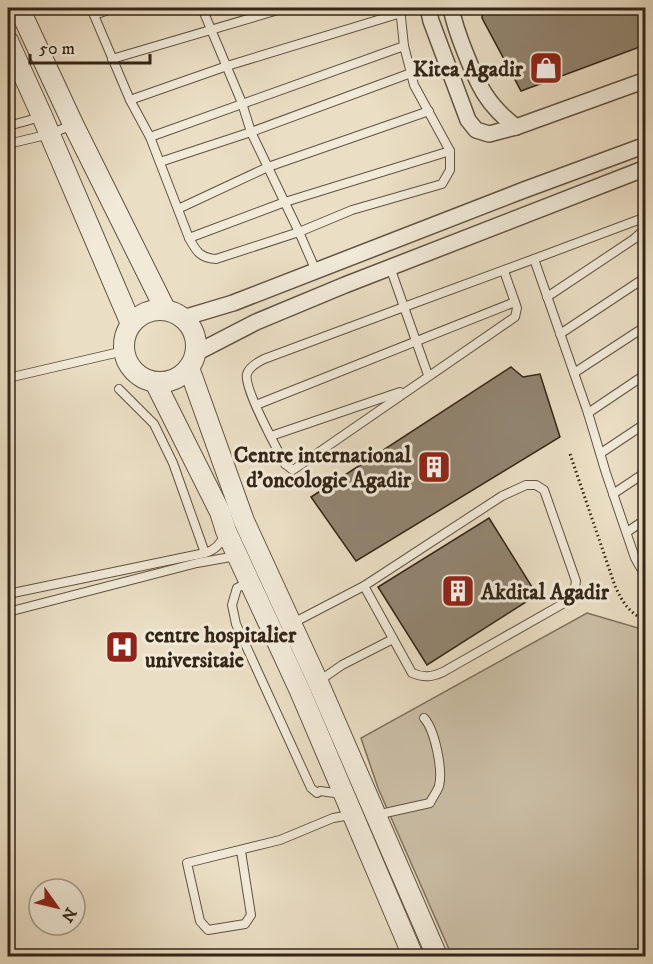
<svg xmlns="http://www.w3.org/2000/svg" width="653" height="964" viewBox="0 0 653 964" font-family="'IM FELL DW Pica',serif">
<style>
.green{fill:#cbbfa7;stroke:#7f725f;stroke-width:1.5}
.building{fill:#928571;stroke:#332517;stroke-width:1.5}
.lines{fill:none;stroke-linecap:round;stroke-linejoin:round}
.service-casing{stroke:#615342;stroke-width:10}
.minor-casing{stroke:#615342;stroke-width:18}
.tertiary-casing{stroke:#615342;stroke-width:22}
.path{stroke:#332517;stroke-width:3;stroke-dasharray:1.5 3;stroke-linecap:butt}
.service{stroke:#f1ead9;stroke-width:8}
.minor{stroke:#f1ead9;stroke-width:15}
.tertiary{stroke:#f1ead9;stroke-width:20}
.labels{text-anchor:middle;stroke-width:6;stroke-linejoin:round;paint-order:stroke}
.poi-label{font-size:22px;font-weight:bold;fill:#332517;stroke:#f1ead9;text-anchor:end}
</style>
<rect width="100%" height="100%" fill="#eadec4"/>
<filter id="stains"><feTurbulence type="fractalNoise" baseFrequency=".00333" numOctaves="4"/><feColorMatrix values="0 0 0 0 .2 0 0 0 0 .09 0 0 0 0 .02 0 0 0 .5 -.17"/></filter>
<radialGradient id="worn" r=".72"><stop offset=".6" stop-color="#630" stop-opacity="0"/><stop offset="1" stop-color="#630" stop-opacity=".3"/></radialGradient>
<path class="green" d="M587,613L645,630V956H452L378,788L361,738Z"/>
<g class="building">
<path d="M482,8H645V45L521,91L482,18Z"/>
<path d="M511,367L523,377L540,374L560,437L356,561L311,497Z"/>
<path d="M489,518L537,595L427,665L378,587Z"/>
</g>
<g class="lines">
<defs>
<g id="service">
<path d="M91,8L130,100L150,137L189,238C196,251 200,258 216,259L299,232L352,210L442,184L450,170V151L414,85L404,46L400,8"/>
<path d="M202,8L242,103L251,132L299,232L316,271"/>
<path d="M94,15L114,8"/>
<path d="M112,59L285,8"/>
<path d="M130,100L227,66L401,13"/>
<path d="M8,126L41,117"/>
<path d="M150,137L404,46"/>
<path d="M8,144L50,134L72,125"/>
<path d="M160,162L251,132L411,73"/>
<path d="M178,209L268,167L429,111"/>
<path d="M646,217L534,259L588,413L606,473L635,558L646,577"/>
<path d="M189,238L285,202L450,151"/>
<path d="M390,267L404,307L534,259"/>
<path d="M547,297L634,239L646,228"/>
<path d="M560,334L646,277"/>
<path d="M8,365L11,377"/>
<path d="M574,373L646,326"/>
<path d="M428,375L404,307L264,359C258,362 249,367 247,374C243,387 277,449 285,464L293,470L515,317L517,308L504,271"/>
<path d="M8,378L124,351"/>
<path d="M119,389L154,424L173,463L205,553"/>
<path d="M256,405L515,302"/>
<path d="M588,413L646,374"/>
<path d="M271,436L400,392"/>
<path d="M601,453L646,423"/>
<path d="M526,485H536L544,490L576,581L574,593L566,602L443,672C432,677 424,678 412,673L364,586L502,496Z"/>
<path d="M613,494L646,472"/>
<path d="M627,532L646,519"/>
<path d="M249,582L237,588L232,605L236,624L311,788L317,793L320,791L342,794"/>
<path d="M8,594L205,553C215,550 221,544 224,535"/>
<path d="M8,612L197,563L236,556"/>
<path d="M291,624L364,586"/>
<path d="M319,681L342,665L393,639"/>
<path d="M376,815L430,803C432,798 437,792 439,786C443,770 435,730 424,718"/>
<path d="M241,851L251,915L245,924L208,930L200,921L187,863L280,840L333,818L351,815"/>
</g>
<g id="minor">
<path d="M428,8L431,21L468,120L476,130L489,134L516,127L646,80"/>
<path d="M451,8C454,23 459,37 465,52C478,85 487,105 516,127"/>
<path d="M183,318L233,303L524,190L646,145"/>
<path d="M196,353L256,322L345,285L646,168"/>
</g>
<g id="tertiary">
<path d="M19,8L73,124L165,309"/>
<path d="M8,41L42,116L131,324"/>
<circle cx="160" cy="346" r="36"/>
<path d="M189,368L244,521L318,682L437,956"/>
<path d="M155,382L220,512L226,531L300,691L413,956"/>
</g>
</defs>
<use href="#service" class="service-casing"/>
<use href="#minor" class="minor-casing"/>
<use href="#tertiary" class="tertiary-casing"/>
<path class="path" d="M570,454L615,586C622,601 629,614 646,620"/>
<use href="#service" class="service"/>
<use href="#minor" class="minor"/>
<use href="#tertiary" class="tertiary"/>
</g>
<defs>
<symbol id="shop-square" viewBox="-11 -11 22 22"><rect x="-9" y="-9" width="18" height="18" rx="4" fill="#8f2418" stroke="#f1ead9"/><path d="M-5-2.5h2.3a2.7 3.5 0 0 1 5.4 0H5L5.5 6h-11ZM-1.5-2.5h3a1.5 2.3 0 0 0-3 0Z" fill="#fff"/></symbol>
<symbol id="building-square" viewBox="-11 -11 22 22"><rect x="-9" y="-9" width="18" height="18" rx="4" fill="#8f2418" stroke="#f1ead9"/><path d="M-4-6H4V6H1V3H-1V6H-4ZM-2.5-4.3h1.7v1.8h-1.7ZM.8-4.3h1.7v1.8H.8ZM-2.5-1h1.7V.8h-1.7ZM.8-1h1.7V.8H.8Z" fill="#fff"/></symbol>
<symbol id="hospital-square" viewBox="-11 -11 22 22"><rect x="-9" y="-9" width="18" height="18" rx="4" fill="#8f2418" stroke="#f1ead9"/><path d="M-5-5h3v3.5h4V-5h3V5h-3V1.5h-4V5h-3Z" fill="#fff"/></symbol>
</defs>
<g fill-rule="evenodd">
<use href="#shop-square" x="527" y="49" width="38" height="38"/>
<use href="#building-square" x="415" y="448" width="38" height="38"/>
<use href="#building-square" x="439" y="572" width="38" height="38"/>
<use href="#hospital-square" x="103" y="628" width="38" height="38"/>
</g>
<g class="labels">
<g class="poi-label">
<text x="523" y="76">Kitea Agadir</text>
<text x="411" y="462">Centre international<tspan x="411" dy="25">d'oncologie Agadir</tspan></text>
<text x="481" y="599" text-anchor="start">Akdital Agadir</text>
<text x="145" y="642" text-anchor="start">centre hospitalier<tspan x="145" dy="25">universitaie</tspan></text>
</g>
</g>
<rect width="653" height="964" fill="none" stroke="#eadec4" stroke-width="30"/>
<rect x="9" y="9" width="635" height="946" fill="none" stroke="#332517" stroke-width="3"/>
<rect x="15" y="15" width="623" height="934" fill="none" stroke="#332517" stroke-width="1.5"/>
<g transform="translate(57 907) rotate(124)"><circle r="28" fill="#f1ead9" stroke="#a59b8b" stroke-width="1.5"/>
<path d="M0-4.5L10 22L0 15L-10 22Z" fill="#8f2418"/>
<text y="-9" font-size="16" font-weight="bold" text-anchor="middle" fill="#332517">N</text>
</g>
<path d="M30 54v9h120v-9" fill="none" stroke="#332517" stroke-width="3"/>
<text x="39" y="54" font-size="18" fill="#332517" stroke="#f1ead9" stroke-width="4.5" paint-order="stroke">50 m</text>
<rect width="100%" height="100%" filter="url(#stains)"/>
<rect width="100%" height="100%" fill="url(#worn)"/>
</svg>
